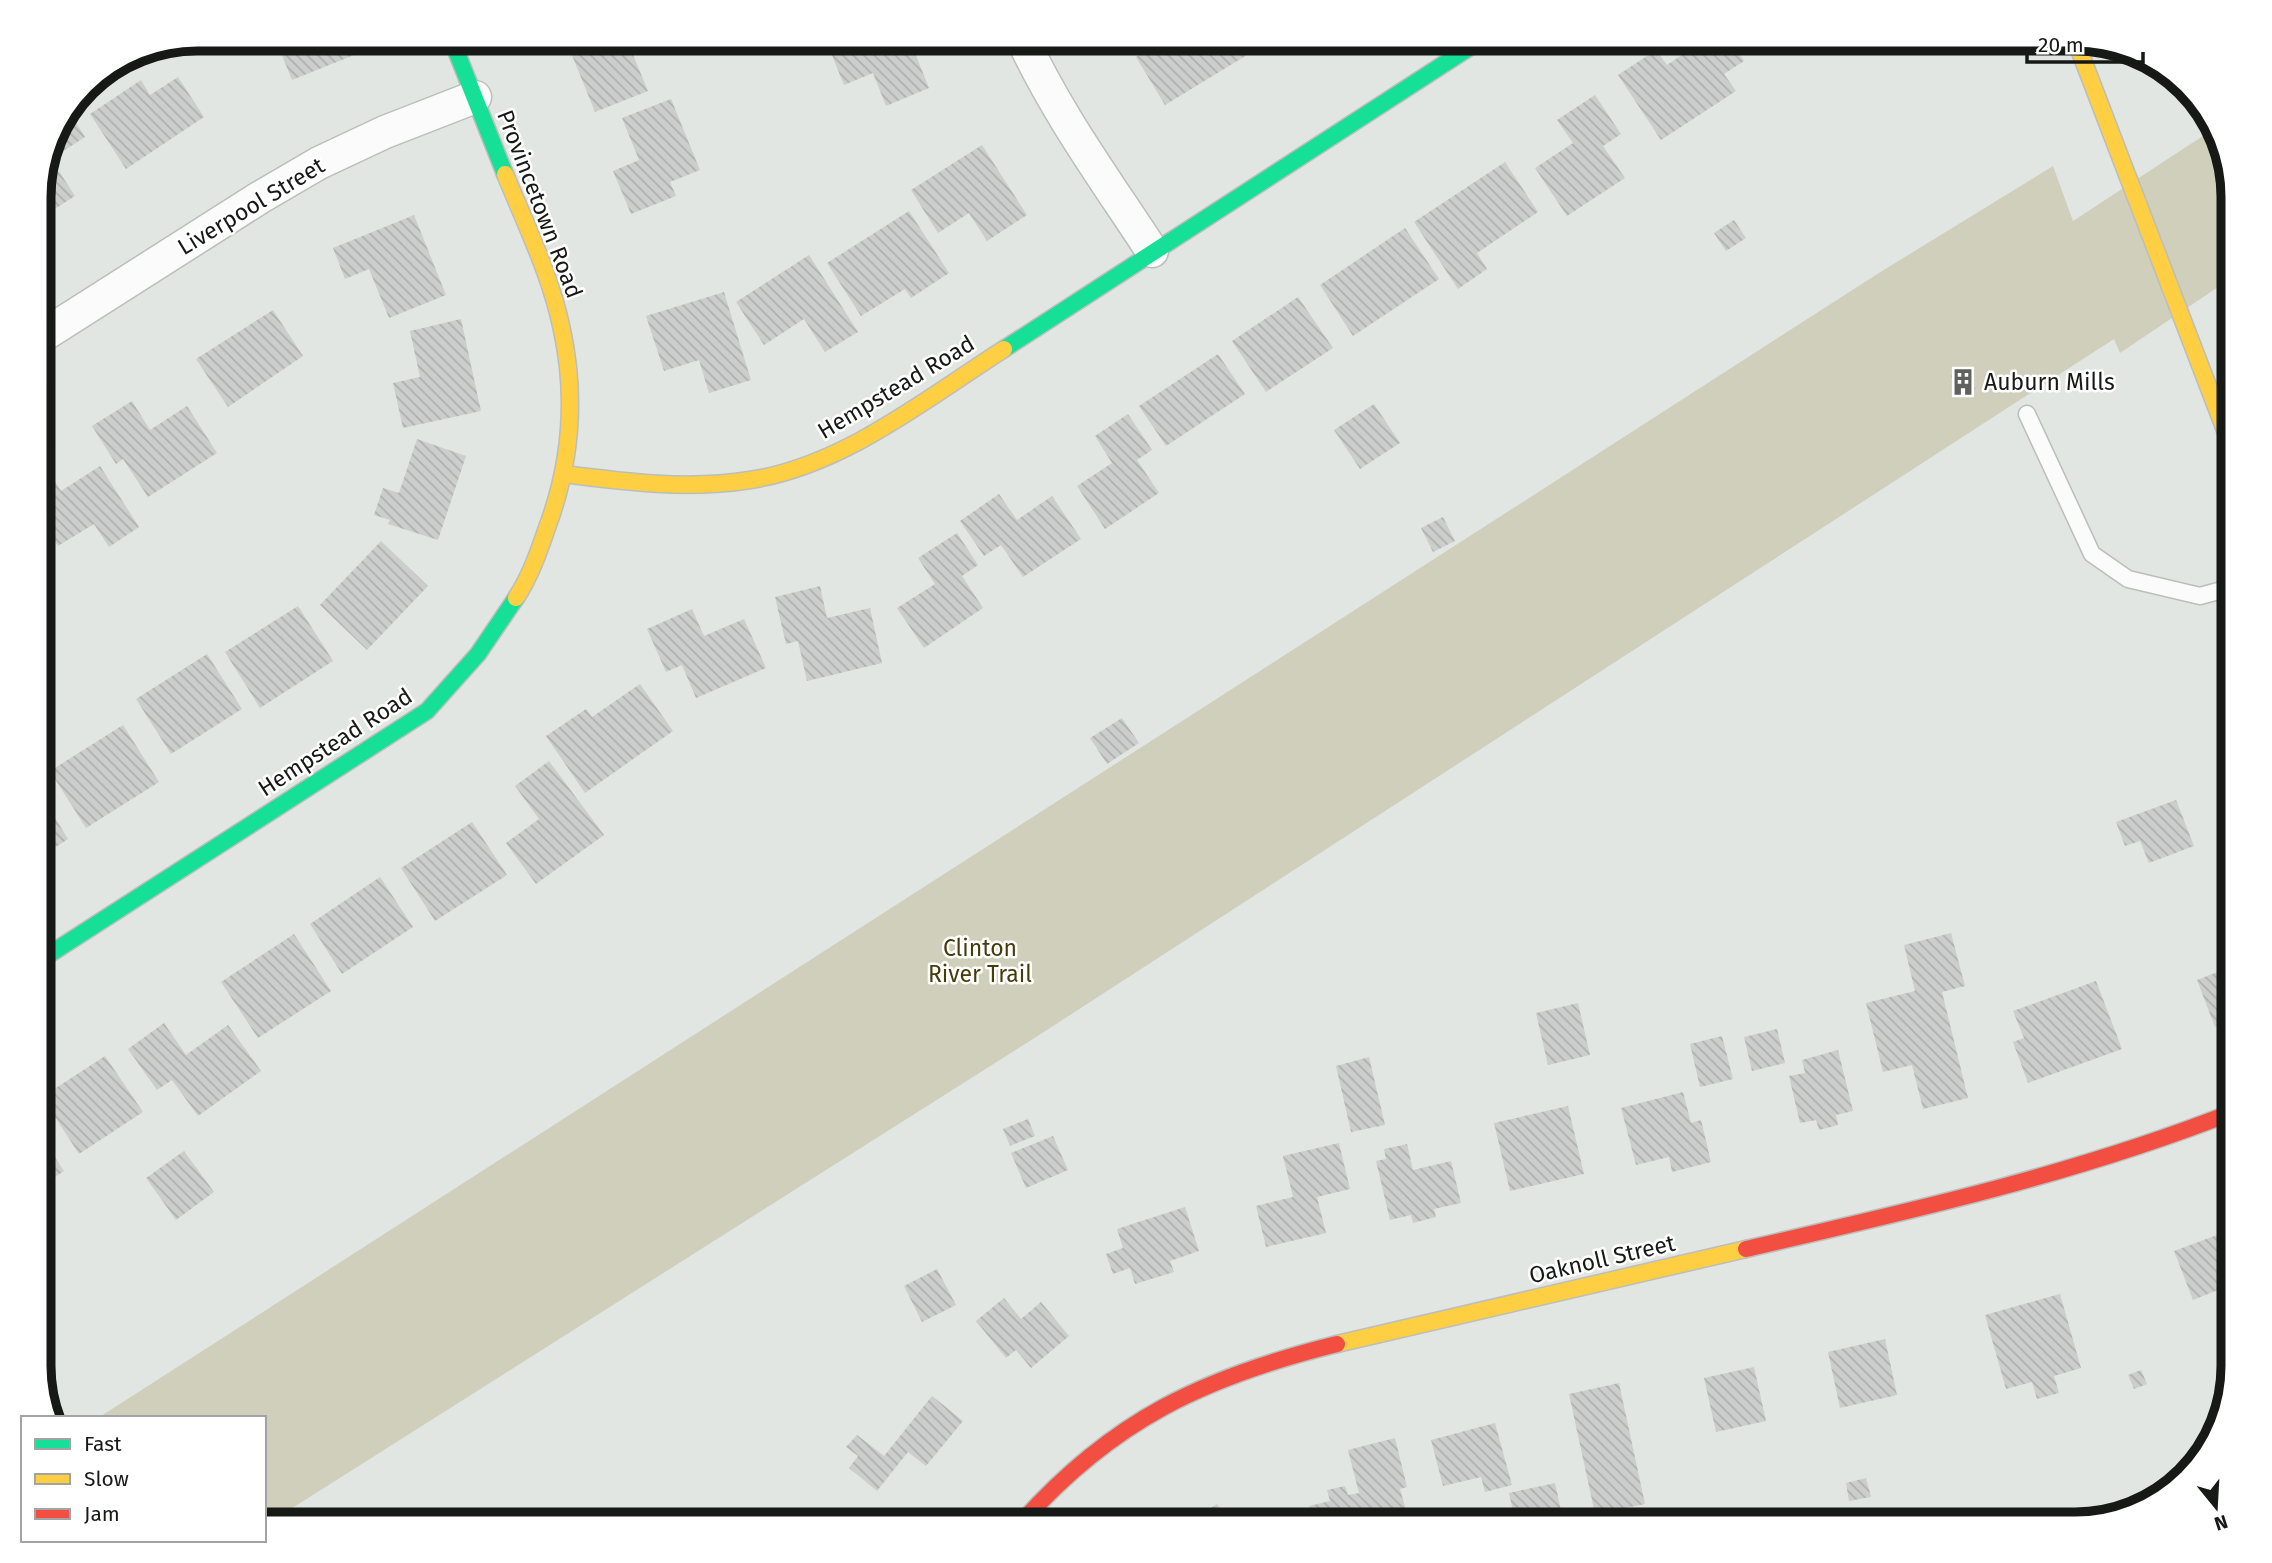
<svg xmlns="http://www.w3.org/2000/svg" width="2272" height="1563" viewBox="0 0 2272 1563" font-family="'Fira Sans',sans-serif">
<style>
.park{fill:#d0cfbc}
.building{fill:url(#building-back-hatch)}
.lines{fill:none;stroke-linecap:round;stroke-linejoin:round}
.lane-casing{stroke:#bbbebb;stroke-width:19}
.street-casing{stroke:#bbbebb;stroke-width:35}
.fast-casing{stroke:#bbbebb;stroke-width:19}
.slow-casing{stroke:#bbbebb;stroke-width:19}
.jam-casing{stroke:#bbbebb;stroke-width:19}
.lane{stroke:#fbfbfb;stroke-width:16}
.street{stroke:#fbfbfb;stroke-width:32}
.fast{stroke:#16e098;stroke-width:16}
.slow{stroke:#ffcf43;stroke-width:16}
.jam{stroke:#f24e42;stroke-width:16}
.labels{text-anchor:middle;stroke-width:5;stroke-linejoin:round;paint-order:stroke}
.street-label{font-size:23px;fill:#171917;stroke:#fff}
.poi-label{font-size:23px;fill:#171917;stroke:#fff;text-anchor:start}
.park-label{font-size:23px;fill:#453b0b;stroke:#fff}
.rim{fill:none;stroke:#171917;stroke-width:9}
</style>
<defs>
<pattern id="building-back-hatch" width="6" height="6" patternUnits="userSpaceOnUse" patternTransform="scale(1.75)"><rect width="6" height="6" fill="#cbcecc"/><path d="M-1 5l2 2M0 0l6 6M5-1l2 2" fill="none" stroke="#aeb0ae"/></pattern>
</defs>
<rect width="100%" height="100%" fill="#e2e6e3"/>
<path class="park" d="M2215,128L2233,196V277L2120,353L2114,339L1033,1039L267,1524H264V1418H98L1882,271L2053,166L2073,221Z"/>
<g class="building">
<path d="M275,38H347L354,55L292,80Z"/>
<path d="M565,38H626L648,91L595,112Z"/>
<path d="M825,38H909L929,88L886,106L873,73L844,85Z"/>
<path d="M1165,38H1236L1247,55L1165,105L1136,57Z"/>
<path d="M1707,38H1729L1744,61L1724,74L1736,91L1661,140L1618,75L1656,50L1667,65Z"/>
<path d="M178,77L204,117L126,169L90,114L141,80L150,95Z"/>
<path d="M1595,95L1621,134L1603,146L1625,178L1567,216L1535,168L1573,143L1557,120Z"/>
<path d="M671,99L700,170L670,182L676,196L631,214L613,171L639,160L622,118Z"/>
<path d="M68,110L85,137L51,159L75,196L39,219V187L51,136Z"/>
<path d="M982,145L1027,215L987,241L969,213L938,233L911,190Z"/>
<path d="M1505,162L1538,212L1477,253L1487,269L1458,289L1414,222Z"/>
<path d="M909,211L949,273L911,298L905,289L861,316L827,263Z"/>
<path d="M414,215L446,295L389,318L369,269L345,279L333,248Z"/>
<path d="M1734,220L1746,238L1726,251L1714,233Z"/>
<path d="M1405,228L1439,279L1353,336L1320,285Z"/>
<path d="M809,255L858,332L825,352L804,319L764,345L736,302Z"/>
<path d="M724,292L751,380L709,393L699,360L664,371L646,316Z"/>
<path d="M1298,297L1333,348L1266,392L1232,341Z"/>
<path d="M273,310L303,356L228,407L196,359Z"/>
<path d="M461,319L481,411L403,428L393,383L420,377L410,331Z"/>
<path d="M1218,354L1245,394L1166,446L1139,406Z"/>
<path d="M1972,370L1976,389L1955,393L1951,375Z"/>
<path d="M132,401L150,430L187,406L217,453L148,497L123,459L116,464L92,426Z"/>
<path d="M1374,404L1400,443L1360,469L1334,430Z"/>
<path d="M1128,414L1152,450L1137,460L1159,493L1105,529L1077,486L1112,463L1095,436Z"/>
<path d="M417,439L466,456L438,540L388,524L390,520L374,515L383,488L399,493Z"/>
<path d="M41,459L61,491L100,466L139,527L109,547L94,524L58,546L39,517V460Z"/>
<path d="M999,494L1017,520L1052,496L1081,539L1023,577L1001,545L984,556L960,521Z"/>
<path d="M1443,517L1455,541L1433,552L1421,528Z"/>
<path d="M957,533L978,565L962,576L983,608L924,648L897,608L935,584L918,558Z"/>
<path d="M381,541L428,586L367,650L320,605Z"/>
<path d="M820,586L827,618L870,608L882,663L807,681L798,641L786,644L775,597Z"/>
<path d="M298,606L333,661L260,708L225,652Z"/>
<path d="M692,609L704,636L744,619L766,668L696,698L682,665L666,672L647,629Z"/>
<path d="M207,654L242,709L171,754L136,699Z"/>
<path d="M640,684L673,731L585,793L546,736L586,709L592,717Z"/>
<path d="M1122,718L1139,743L1107,764L1090,738Z"/>
<path d="M123,725L159,782L86,828L50,771Z"/>
<path d="M549,761L604,835L536,884L506,843L539,819L515,786Z"/>
<path d="M39,792L68,839L39,858Z"/>
<path d="M2176,800L2194,846L2149,863L2140,841L2125,846L2116,822Z"/>
<path d="M472,822L507,875L435,921L401,868Z"/>
<path d="M380,877L413,927L342,974L310,924Z"/>
<path d="M1951,933L1965,986L1942,992L1968,1098L1923,1109L1912,1065L1883,1072L1866,1003L1915,991L1904,945Z"/>
<path d="M294,934L331,991L258,1038L221,982Z"/>
<path d="M2233,966V1020L2215,1027L2197,980Z"/>
<path d="M2096,981L2122,1049L2028,1083L2013,1042L2024,1038L2013,1011Z"/>
<path d="M1578,1003L1590,1055L1548,1065L1536,1013Z"/>
<path d="M164,1023L186,1055L228,1025L261,1071L198,1116L172,1080L157,1090L128,1049Z"/>
<path d="M1777,1029L1785,1063L1752,1071L1744,1037Z"/>
<path d="M1722,1036L1733,1079L1700,1087L1690,1044Z"/>
<path d="M1838,1050L1853,1111L1836,1115L1838,1125L1819,1130L1816,1120L1800,1123L1789,1076L1805,1073L1802,1060Z"/>
<path d="M105,1056L143,1112L79,1154L42,1097Z"/>
<path d="M1369,1057L1385,1125L1351,1132L1336,1066Z"/>
<path d="M1683,1092L1691,1123L1701,1120L1711,1162L1672,1172L1669,1157L1636,1165L1621,1108Z"/>
<path d="M1568,1106L1584,1174L1510,1191L1494,1123Z"/>
<path d="M1028,1119L1035,1136L1010,1146L1003,1129Z"/>
<path d="M39,1133L64,1171L39,1188Z"/>
<path d="M1053,1136L1068,1170L1026,1188L1011,1153Z"/>
<path d="M1339,1143L1350,1189L1317,1197L1326,1233L1266,1247L1256,1206L1293,1197L1283,1156Z"/>
<path d="M1407,1144L1413,1170L1451,1161L1461,1203L1434,1209L1436,1217L1413,1223L1411,1215L1390,1220L1376,1161L1386,1159L1384,1149Z"/>
<path d="M184,1151L214,1192L176,1220L146,1178Z"/>
<path d="M1185,1207L1199,1251L1170,1261L1174,1272L1135,1284L1130,1268L1113,1274L1106,1254L1123,1248L1117,1229Z"/>
<path d="M2217,1235L2221,1245L2233,1241V1284L2193,1300L2174,1251Z"/>
<path d="M937,1269L956,1305L922,1322L904,1286Z"/>
<path d="M2060,1294L2081,1368L2054,1376L2059,1393L2037,1399L2032,1382L2006,1389L1985,1315Z"/>
<path d="M1004,1298L1021,1319L1041,1302L1069,1336L1031,1368L1016,1350L1006,1358L976,1321Z"/>
<path d="M1885,1339L1897,1395L1840,1408L1828,1352Z"/>
<path d="M1754,1367L1766,1421L1716,1432L1704,1378Z"/>
<path d="M2141,1370L2147,1384L2134,1389L2128,1375Z"/>
<path d="M1619,1383L1645,1504L1595,1514L1569,1394Z"/>
<path d="M932,1396L963,1421L926,1466L908,1452L877,1491L849,1468L858,1456L846,1447L857,1435L884,1456Z"/>
<path d="M1495,1423L1512,1485L1485,1492L1481,1477L1443,1486L1431,1440Z"/>
<path d="M1395,1438L1407,1487L1400,1489L1410,1524H1314L1309,1506L1330,1501L1327,1490L1345,1486L1348,1495L1359,1493L1348,1450Z"/>
<path d="M1866,1478L1871,1497L1849,1501L1846,1483Z"/>
<path d="M1555,1483L1564,1524H1516L1509,1493Z"/>
<path d="M1217,1504L1231,1524H1187Z"/>
<path d="M1266,1516L1272,1524H1253Z"/>
</g>
<g class="lines">
<defs>
<path id="lane" d="M2027,414L2092,554L2128,579L2200,596L2233,587"/>
<g id="street">
<path d="M1022,38C1057,114 1107,182 1152,251"/>
<path d="M39,338L259,198L319,163L385,132L475,97"/>
</g>
<g id="fast">
<path d="M451,38L505,174"/>
<path d="M1004,349L1484,38"/>
<path d="M39,961L427,711L478,654L516,598"/>
</g>
<g id="slow">
<path d="M2075,39L2233,451"/>
<path d="M505,174C526,225 551,276 562,330C576,395 571,462 548,525C539,551 531,575 516,598"/>
<path d="M564,474C626,482 688,490 750,480C843,466 926,399 1004,349"/>
<path d="M1337,1344L1746,1249"/>
</g>
<g id="jam">
<path d="M1746,1249C1911,1211 2075,1174 2233,1112"/>
<path d="M1020,1524C1112,1420 1204,1377 1337,1344"/>
</g>
</defs>
<use href="#lane" class="lane-casing"/>
<use href="#street" class="street-casing"/>
<use href="#fast" class="fast-casing"/>
<use href="#slow" class="slow-casing"/>
<use href="#jam" class="jam-casing"/>
<use href="#lane" class="lane"/>
<use href="#street" class="street"/>
<use href="#fast" class="fast"/>
<use href="#slow" class="slow"/>
<use href="#jam" class="jam"/>
</g>
<defs>
<symbol id="building-bare" viewBox="-9 -9 18 18"><path d="M-4-6H4V6H1V3H-1V6H-4ZM-2.5-4.3h1.7v1.8h-1.7ZM.8-4.3h1.7v1.8H.8ZM-2.5-1h1.7V.8h-1.7ZM.8-1h1.7V.8H.8Z" fill="#5e615e" stroke="#fff" stroke-width="2.5" paint-order="stroke"/></symbol>
</defs>
<g fill-rule="evenodd">
<use href="#building-bare" x="1944" y="363" width="38" height="38"/>
</g>
<g class="labels">
<g class="street-label">
<text transform="translate(540 204) rotate(69)" y="8">Provincetown Road</text>
<text transform="translate(251 206) rotate(-31)" y="8">Liverpool Street</text>
<text transform="translate(896 387) rotate(-31)" y="8">Hempstead Road</text>
<text transform="translate(335 742) rotate(-33)" y="8">Hempstead Road</text>
<text transform="translate(1602 1259) rotate(-13)" y="8">Oaknoll Street</text>
</g>
<g class="poi-label">
<text x="1984" y="390">Auburn Mills</text>
</g>
<g class="park-label">
<text x="980" y="956">Clinton<tspan x="980" dy="26">River Trail</tspan></text>
</g>
</g>
<path d="M0 0H2272V1563H0ZM197 51H2075A146 146 0 0 1 2221 197V1366A146 146 0 0 1 2075 1512H197A146 146 0 0 1 51 1366V197A146 146 0 0 1 197 51Z" fill="#fff" fill-rule="evenodd"/>
<path class="rim" d="M197 51H2075A146 146 0 0 1 2221 197V1366A146 146 0 0 1 2075 1512H197A146 146 0 0 1 51 1366V197A146 146 0 0 1 197 51Z"/>
<rect x="21" y="1416" width="245" height="126" fill="#ffffff" stroke="#a2a3a2" stroke-width="2"/>
<rect x="35" y="1439" width="35" height="10" fill="#16e098" stroke="#a2a3a2" stroke-width="2"/>
<text x="84" y="1451" font-size="21" fill="#171917">Fast</text>
<rect x="35" y="1474" width="35" height="10" fill="#ffcf43" stroke="#a2a3a2" stroke-width="2"/>
<text x="84" y="1486" font-size="21" fill="#171917">Slow</text>
<rect x="35" y="1509" width="35" height="10" fill="#f24e42" stroke="#a2a3a2" stroke-width="2"/>
<text x="84" y="1521" font-size="21" fill="#171917">Jam</text>
<g transform="translate(2216 1507) rotate(162)" stroke="#ffffff" stroke-width="5" paint-order="stroke">
<path d="M0-5L12 26L0 18L-12 26Z" fill="#171917"/>
<text y="-10" font-size="19" font-weight="bold" text-anchor="middle" fill="#171917">N</text>
</g>
<path d="M2027 52v10h116v-10" fill="none" stroke="#171917" stroke-width="3.5"/>
<text x="2038" y="52" font-size="21" fill="#171917" stroke="#ffffff" stroke-width="5" paint-order="stroke">20 m</text>
</svg>
